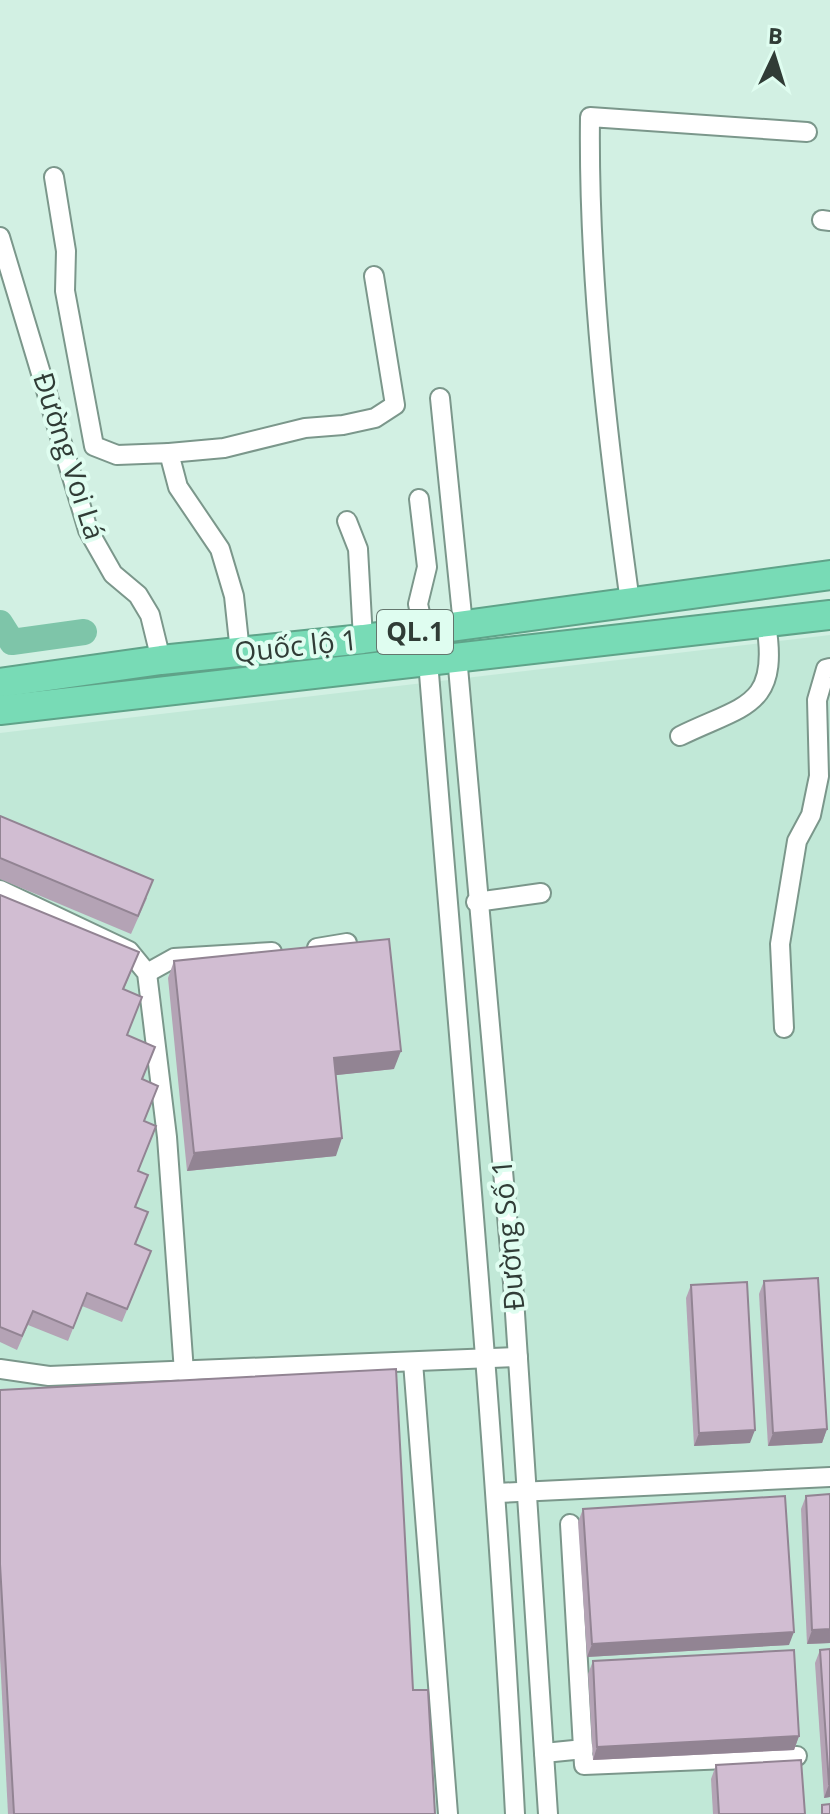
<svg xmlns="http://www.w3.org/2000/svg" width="830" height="1814" viewBox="0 0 830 1814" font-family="'Open Sans',sans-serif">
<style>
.built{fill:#c1e8d7}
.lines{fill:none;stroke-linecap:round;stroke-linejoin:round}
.river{stroke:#7ec5a9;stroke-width:26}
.minor-casing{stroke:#7b978b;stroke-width:22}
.highway-casing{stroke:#5fa389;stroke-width:32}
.minor{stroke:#fff;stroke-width:18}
.highway{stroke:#78dbb6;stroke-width:28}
.wall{fill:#b4a3b5}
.shaded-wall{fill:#928493}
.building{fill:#d1bdd2;stroke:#928493;stroke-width:2}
.labels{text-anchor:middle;stroke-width:8;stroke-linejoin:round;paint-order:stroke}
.shield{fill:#dffdf0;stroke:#64766e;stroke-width:2}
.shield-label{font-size:26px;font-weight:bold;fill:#303c36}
.street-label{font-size:28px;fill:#303c36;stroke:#dffdf0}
</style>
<rect width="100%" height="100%" fill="#d2f0e3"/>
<path class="built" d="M830,635V1814H0V733Z"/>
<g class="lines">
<path class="river" d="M0,623L12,642L84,632"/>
<defs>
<g id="minor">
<path d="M54,177L66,251L65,291L94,446L117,455L169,453L178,487L220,549L234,596L240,652"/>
<path d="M822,220L830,221"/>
<path d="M0,237L88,530L113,574L138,595L150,615L161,660"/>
<path d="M440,398L463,625"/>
<path d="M169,453L224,448L305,428L343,425L375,418L395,405L374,276"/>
<path d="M419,499L427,567L418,604L424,631"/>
<path d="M347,521L358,549L363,639"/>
<path d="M630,602C608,442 588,279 590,117L807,132"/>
<path d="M457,656L513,1283L548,1814"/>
<path d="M428,661C459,1045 495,1429 515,1814"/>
<path d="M680,736C743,705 780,708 766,624"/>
<path d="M0,890L129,951L147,973L167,1137L184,1372"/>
<path d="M476,902L541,893"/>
<path d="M317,948L347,943"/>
<path d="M147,973L174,958L272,952"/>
<path d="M784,1028L780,944L797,841L811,815L819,776L817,700L826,669L830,668"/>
<path d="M413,1362L448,1814"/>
<path d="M0,1369L49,1376L518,1357"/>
<path d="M497,1493L830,1477"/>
<path d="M570,1524L584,1765L797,1756"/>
<path d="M544,1753L584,1749"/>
</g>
<g id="highway">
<path d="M0,683L161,660L363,639L830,575"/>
<path d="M0,710L830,615"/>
</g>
</defs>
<use href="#minor" class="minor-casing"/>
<use href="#highway" class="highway-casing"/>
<use href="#minor" class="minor"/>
<use href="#highway" class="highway"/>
</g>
<g class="wall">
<path d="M0,816L147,898L131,934L0,879Z"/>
<path d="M0,895L139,952L124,989L127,1036L142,1080L145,1121L156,1126L138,1171L135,1207L136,1245L146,1264L122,1322L82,1306L68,1341L28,1325L17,1350L0,1342Z"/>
<path d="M174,961L394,1069L336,1075V1156L187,1171L168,978Z"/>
<path d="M764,1281L827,1429L822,1443L768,1446L759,1294Z"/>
<path d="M691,1285L750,1443L694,1446L686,1298Z"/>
<path d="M0,1390L413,1690L435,1814H8L0,1657Z"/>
<path d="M830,1494V1643L807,1644L801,1509L806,1496Z"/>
<path d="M583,1509L789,1645L587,1657L578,1522Z"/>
<path d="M830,1649V1797L824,1798L815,1663L820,1650Z"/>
<path d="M593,1661L799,1736L794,1750L593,1760L588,1674Z"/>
<path d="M716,1765L805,1814H713L711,1779Z"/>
</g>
<g class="shaded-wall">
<path d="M401,1051L394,1069L328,1076L334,1058Z"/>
<path d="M342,1138L336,1156L187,1171L194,1153Z"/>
<path d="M827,1429L822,1443L768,1446L773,1433Z"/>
<path d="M755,1430L750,1443L694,1446L699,1433Z"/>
<path d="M830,1629V1643L807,1644L812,1630Z"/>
<path d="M794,1632L789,1645L587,1657L592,1644Z"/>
<path d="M799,1736L794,1750L593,1760L597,1747Z"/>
<path d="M829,1784H830V1797L824,1798Z"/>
</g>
<g class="building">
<path d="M0,816L153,880L138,916L0,858Z"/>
<path d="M0,895L139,952L123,989L142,997L127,1035L155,1047L142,1079L158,1086L144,1121L156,1126L138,1171L148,1175L135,1207L148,1212L135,1244L151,1251L127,1309L87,1293L73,1328L33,1311L22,1336L0,1327Z"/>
<path d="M389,939L401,1051L334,1058L342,1138L194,1153L174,961Z"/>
<path d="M818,1278L827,1429L773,1433L764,1281Z"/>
<path d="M747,1282L755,1430L699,1433L691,1285Z"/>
<path d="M396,1369L413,1690H428L435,1814H14L0,1564V1390Z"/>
<path d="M830,1494V1629L812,1630L806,1496Z"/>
<path d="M785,1496L794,1632L592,1644L583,1509Z"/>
<path d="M830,1649V1784H829L820,1650Z"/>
<path d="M794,1650L799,1736L597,1747L593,1661Z"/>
<path d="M801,1760L805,1814H719L716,1765Z"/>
<path d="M830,1804V1814H822V1805Z"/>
</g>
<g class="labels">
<rect class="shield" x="377" y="610" width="76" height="44" rx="6"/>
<g class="shield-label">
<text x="415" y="641">QL.1</text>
</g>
<g class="street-label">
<text transform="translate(69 456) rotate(72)" y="10">Đường Voi Lá</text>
<text transform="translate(296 646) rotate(-6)" y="10">Quốc lộ 1</text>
<text transform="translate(508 1235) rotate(-95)" y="10">Đường Số 1</text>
</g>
</g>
<g transform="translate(774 56) rotate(4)" stroke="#dffdf0" stroke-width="6" paint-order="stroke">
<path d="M0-6L14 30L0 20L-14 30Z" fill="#303c36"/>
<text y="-12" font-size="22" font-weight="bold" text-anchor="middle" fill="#303c36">B</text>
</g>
</svg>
